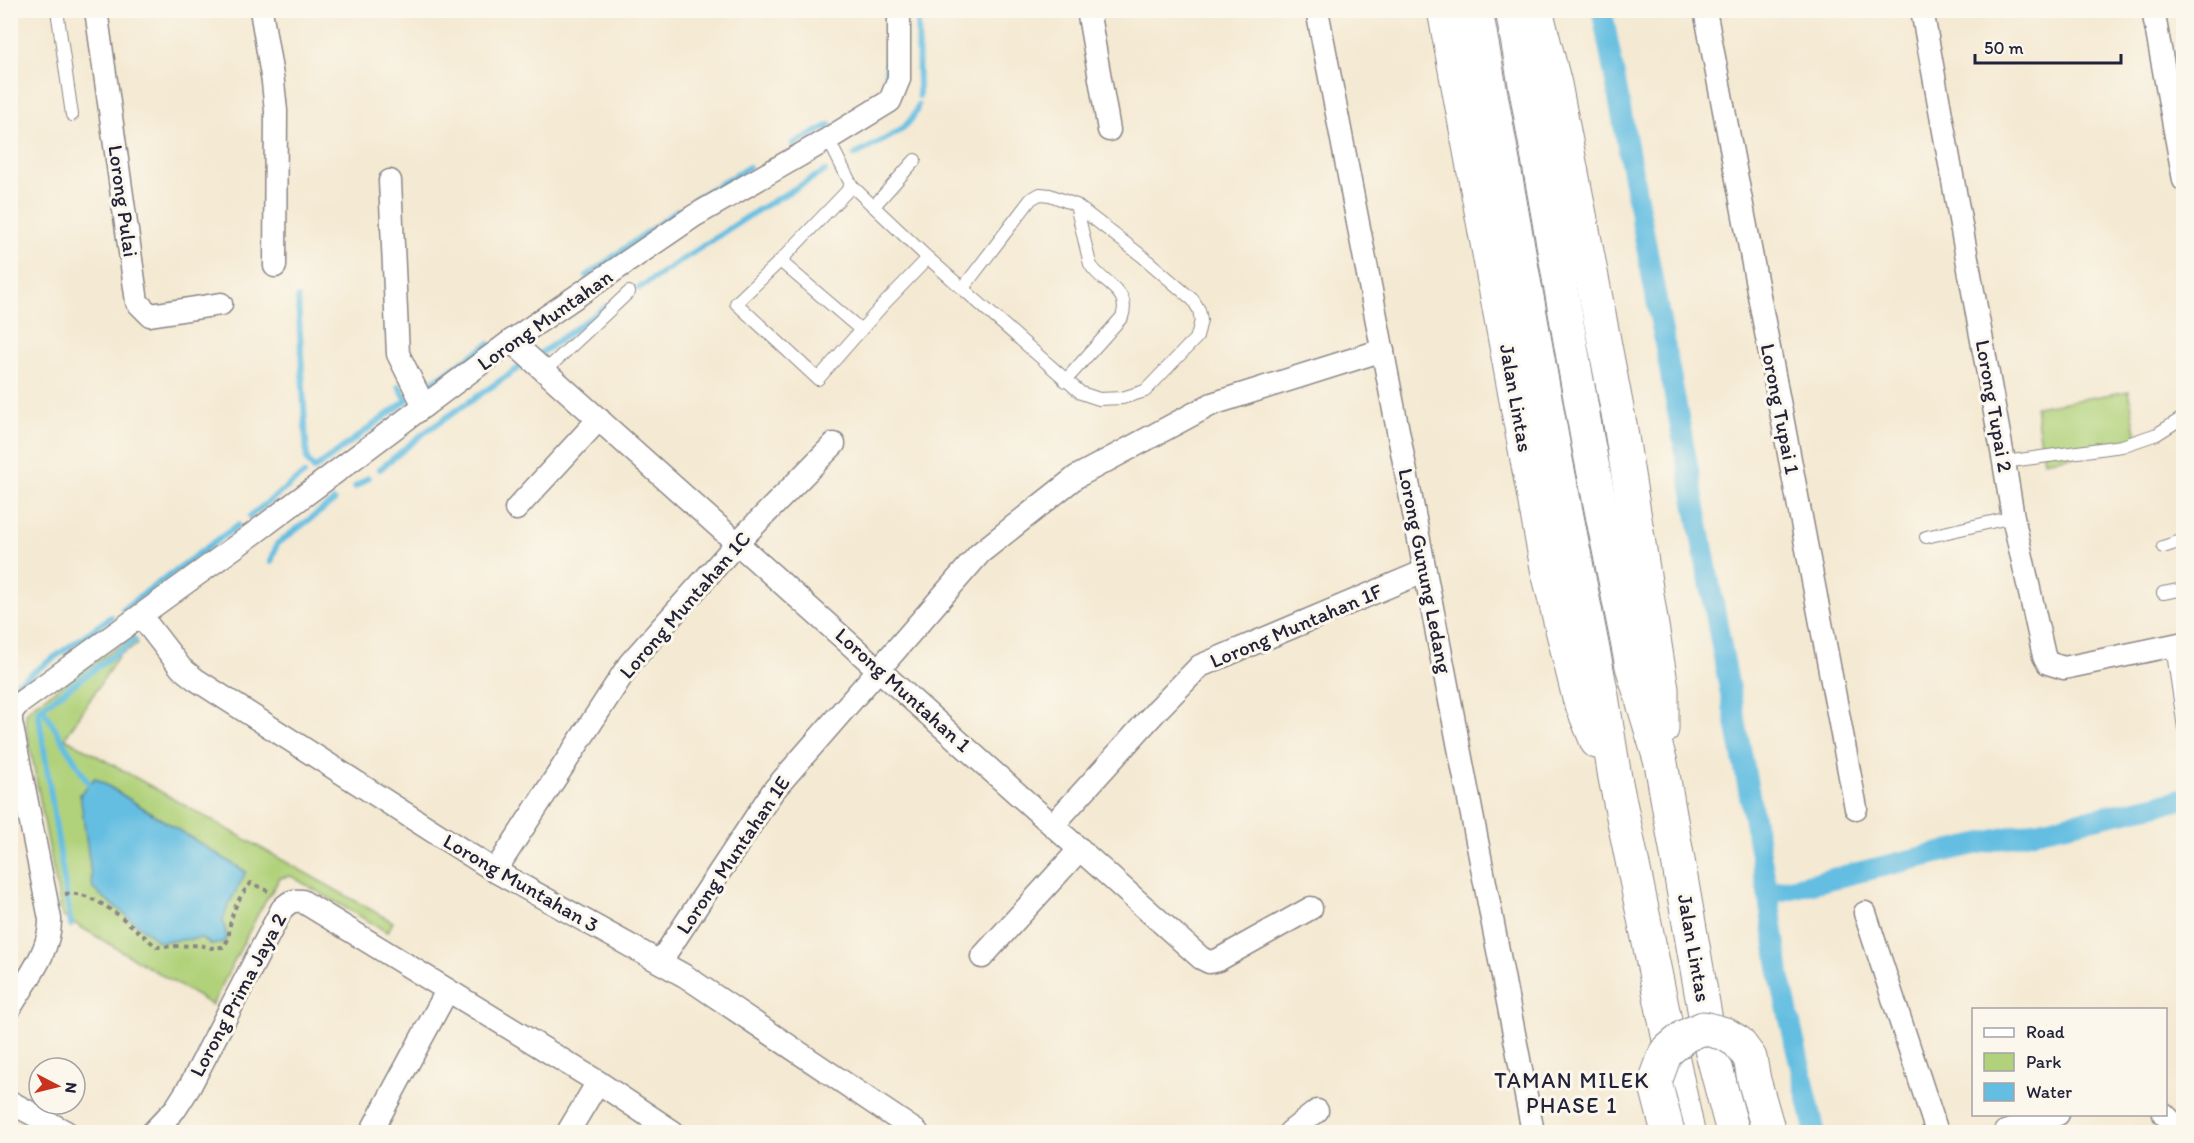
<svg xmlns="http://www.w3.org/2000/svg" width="2194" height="1143" viewBox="0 0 2194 1143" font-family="Itim,sans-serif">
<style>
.green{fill:#b1d27a;stroke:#6a7a5a;stroke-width:1.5;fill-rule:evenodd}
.water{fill:#64bee1;stroke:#43708e;stroke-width:1.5}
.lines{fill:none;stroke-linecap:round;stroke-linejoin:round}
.stream{stroke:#64bee1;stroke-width:6}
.canal{stroke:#64bee1;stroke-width:21}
.lane-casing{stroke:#8b8686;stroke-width:14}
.street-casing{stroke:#8b8686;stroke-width:25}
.highway-casing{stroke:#8b8686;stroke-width:35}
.path{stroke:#8b8686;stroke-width:4;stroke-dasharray:4.5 4.5;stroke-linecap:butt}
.lane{stroke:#fff;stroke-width:12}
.street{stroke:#fff;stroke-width:22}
.highway{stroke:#fff;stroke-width:33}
.highway-bridge-casing{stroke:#8b8686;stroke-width:35;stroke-linecap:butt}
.highway-bridge{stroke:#fff;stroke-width:33}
.labels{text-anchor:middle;stroke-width:6;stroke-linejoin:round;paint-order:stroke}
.street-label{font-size:21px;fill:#22223b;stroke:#fbf7ec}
.neighbourhood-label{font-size:22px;letter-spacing:1.5px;fill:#22223b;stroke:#fbf7ec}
</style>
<rect width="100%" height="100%" fill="#fbf7ec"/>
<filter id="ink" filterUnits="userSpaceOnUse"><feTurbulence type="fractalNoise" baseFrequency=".0167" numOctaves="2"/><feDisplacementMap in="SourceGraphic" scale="12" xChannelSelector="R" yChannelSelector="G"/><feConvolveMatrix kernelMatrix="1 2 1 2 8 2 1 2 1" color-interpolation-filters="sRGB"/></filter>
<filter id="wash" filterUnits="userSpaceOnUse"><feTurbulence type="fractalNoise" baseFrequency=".008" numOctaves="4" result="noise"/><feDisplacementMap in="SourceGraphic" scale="24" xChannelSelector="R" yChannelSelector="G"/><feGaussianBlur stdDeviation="1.35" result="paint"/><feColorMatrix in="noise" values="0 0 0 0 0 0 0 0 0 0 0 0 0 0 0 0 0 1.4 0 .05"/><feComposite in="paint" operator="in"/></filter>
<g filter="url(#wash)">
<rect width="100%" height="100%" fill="#f4e9d2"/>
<g class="green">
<path d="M2129,391L2138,445L2044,461L2035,407Z"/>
<path d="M133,636L138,644L119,655L65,738L393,922L387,932L291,876L280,878L260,910L212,1005L62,916L26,725V713L32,706ZM95,778L245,871L227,908L223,921L227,937L224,942L212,945L202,938L80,794Z"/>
</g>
<path class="water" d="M95,778L246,872L227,908L223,921L227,937L224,942L212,945L202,938L159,942L93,889L80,794Z"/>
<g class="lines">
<g class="stream">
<path d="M887,10V19"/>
<path d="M918,10L919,96"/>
<path d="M886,86L888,33"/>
<path d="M793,144L830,125"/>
<path d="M855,155C877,142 912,132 918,105"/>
<path d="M693,200L749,167"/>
<path d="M587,276L678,210"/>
<path d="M639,288L758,210L825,171"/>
<path d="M298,298L307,460L314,469L407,400L399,386"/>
<path d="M537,356L607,306"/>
<path d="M429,384L489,344"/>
<path d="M380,469L424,433L520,367"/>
<path d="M355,487L368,478"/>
<path d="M250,516L304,474"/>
<path d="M271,562L277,544L334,501"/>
<path d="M123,609L238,525"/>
<path d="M10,689L111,617"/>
<path d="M42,707L89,784"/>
<path d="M71,925L38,710L135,640"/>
</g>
<g class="canal">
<path d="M1602,10L1768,894L1780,977L1815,1132"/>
<path d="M1768,894L1972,845L2184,799"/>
</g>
</g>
</g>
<g filter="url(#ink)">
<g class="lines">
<defs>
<g id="lane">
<path d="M59,10L58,17L72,115"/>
<path d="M828,139L852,186L928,258L1081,393L1099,399L1122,398L1145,391L1197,337L1201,320L1199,310L1193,300L1142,256L1076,205L1050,195L1040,194L1031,199L963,288"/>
<path d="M852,186L780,261L861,330"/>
<path d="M874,206L915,160"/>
<path d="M780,261L736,303L818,379L882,306L928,258"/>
<path d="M545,371L629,292"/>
<path d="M1065,381L1122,317C1132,290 1101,284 1090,264L1076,205"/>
<path d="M2004,462L2122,446L2157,434L2184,417"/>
<path d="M1926,537L2013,517"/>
<path d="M2163,547L2184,540"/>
<path d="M2163,593L2184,589"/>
<path d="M2172,646L2184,728"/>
</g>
<g id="street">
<path d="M96,10L137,302L150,315L221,304"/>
<path d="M261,10L273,82L276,111L275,266"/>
<path d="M1088,10L1109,130"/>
<path d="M1317,10L1533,1132"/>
<path d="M1705,10L1856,808"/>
<path d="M1922,10L2004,462L2013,517L2044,656L2048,663L2064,668L2184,643"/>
<path d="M2153,10L2184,180"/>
<path d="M390,181L398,354L424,406"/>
<path d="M511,341L1201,958L1209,962L1218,960L1311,908"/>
<path d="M516,509L599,419"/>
<path d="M141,616L181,668L195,679L495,871L685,976L917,1132"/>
<path d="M1053,825L1159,708L1200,666L1425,571"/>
<path d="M495,871L630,663L738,542L834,444"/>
<path d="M1865,913L1937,1132"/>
<path d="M982,957L1080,849"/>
<path d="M660,962L773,791L980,553L1076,477L1212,404L1383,350"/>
<path d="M10,1008C26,981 51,951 50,919L11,722V713L17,705L253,534L511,341L694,216L828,139L890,101L899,79V10"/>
<path d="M10,1102L66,1132"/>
<path d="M2164,1114L2172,1122L2176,1132"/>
<path d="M153,1132L176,1108L190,1086L282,909C289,902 292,900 302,901L598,1082L673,1132"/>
<path d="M371,1132L447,991"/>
<path d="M568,1132L598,1082"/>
<path d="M1290,1132L1317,1111"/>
<path d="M2005,1132L2058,1114"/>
</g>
<g id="highway">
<path d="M1444,10L1547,568L1579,698L1597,742"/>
<path d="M1476,10L1556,460L1602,696L1615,778L1688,1132"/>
<path d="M1512,10L1588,443L1632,666L1661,763L1711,1049L1733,1132"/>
<path d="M1536,10L1555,84L1620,424L1662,689V729"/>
</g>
</defs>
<use href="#lane" class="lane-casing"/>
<use href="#street" class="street-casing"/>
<use href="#highway" class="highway-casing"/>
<path class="path" d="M65,894C96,889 134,929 157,947L200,945L211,948L223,947C231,937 228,936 230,925C233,909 240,895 251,883L272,893"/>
<use href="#lane" class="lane"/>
<use href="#street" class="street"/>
<use href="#highway" class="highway"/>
<defs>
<path id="highway-bridge" d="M1668,1132L1655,1082L1666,1052L1685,1036L1703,1028L1725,1034L1738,1042L1750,1058L1754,1080L1769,1132"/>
</defs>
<use href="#highway-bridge" class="highway-bridge-casing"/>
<use href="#highway-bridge" class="highway-bridge"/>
</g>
</g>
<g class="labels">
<g class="street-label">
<text transform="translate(123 201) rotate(82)" y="7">Lorong Pulai</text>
<text transform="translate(545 320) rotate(-35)" y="7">Lorong Muntahan</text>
<text transform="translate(1516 398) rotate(80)" y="7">Jalan Lintas</text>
<text transform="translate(1994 406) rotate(80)" y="7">Lorong Tupai 2</text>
<text transform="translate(1780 409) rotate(79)" y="7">Lorong Tupai 1</text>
<text transform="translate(1425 571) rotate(79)" y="7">Lorong Gunung Ledang</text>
<text transform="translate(685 605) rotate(-49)" y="7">Lorong Muntahan 1C</text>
<text transform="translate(1296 626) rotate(-23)" y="7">Lorong Muntahan 1F</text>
<text transform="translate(903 690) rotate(42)" y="7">Lorong Muntahan 1</text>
<text transform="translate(733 855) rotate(-56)" y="7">Lorong Muntahan 1E</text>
<text transform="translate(521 883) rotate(30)" y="7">Lorong Muntahan 3</text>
<text transform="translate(1694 948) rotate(80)" y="7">Jalan Lintas</text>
<text transform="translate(238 995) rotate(-62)" y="7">Lorong Prima Jaya 2</text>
</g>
<g class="neighbourhood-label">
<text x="1572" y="1088">TAMAN MILEK<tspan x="1572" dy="25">PHASE 1</tspan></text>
</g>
</g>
<rect width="2194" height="1143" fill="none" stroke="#fbf7ec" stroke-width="36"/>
<rect x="1972" y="1008" width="195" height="108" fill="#fbf7ec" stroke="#a4a2a5" stroke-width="1.5"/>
<rect x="1984" y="1028" width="30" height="9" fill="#ffffff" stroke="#a4a2a5" stroke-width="1.5"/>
<text x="2026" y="1038" font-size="18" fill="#22223b">Road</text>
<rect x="1984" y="1053" width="30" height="18" fill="#b1d27a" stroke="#a4a2a5" stroke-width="1.5"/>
<text x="2026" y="1068" font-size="18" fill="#22223b">Park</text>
<rect x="1984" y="1083" width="30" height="18" fill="#64bee1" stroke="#a4a2a5" stroke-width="1.5"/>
<text x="2026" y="1098" font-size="18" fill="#22223b">Water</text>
<g transform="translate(57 1086) rotate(97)"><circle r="28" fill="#fbf7ec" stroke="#a4a2a5" stroke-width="1.5"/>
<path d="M0-4.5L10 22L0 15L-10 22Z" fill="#c8321e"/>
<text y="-9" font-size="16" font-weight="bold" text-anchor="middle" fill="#22223b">N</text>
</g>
<path d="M1975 54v9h146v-9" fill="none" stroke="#22223b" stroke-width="3"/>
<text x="1984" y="54" font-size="18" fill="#22223b" stroke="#fbf7ec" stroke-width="4.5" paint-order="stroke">50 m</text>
</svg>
